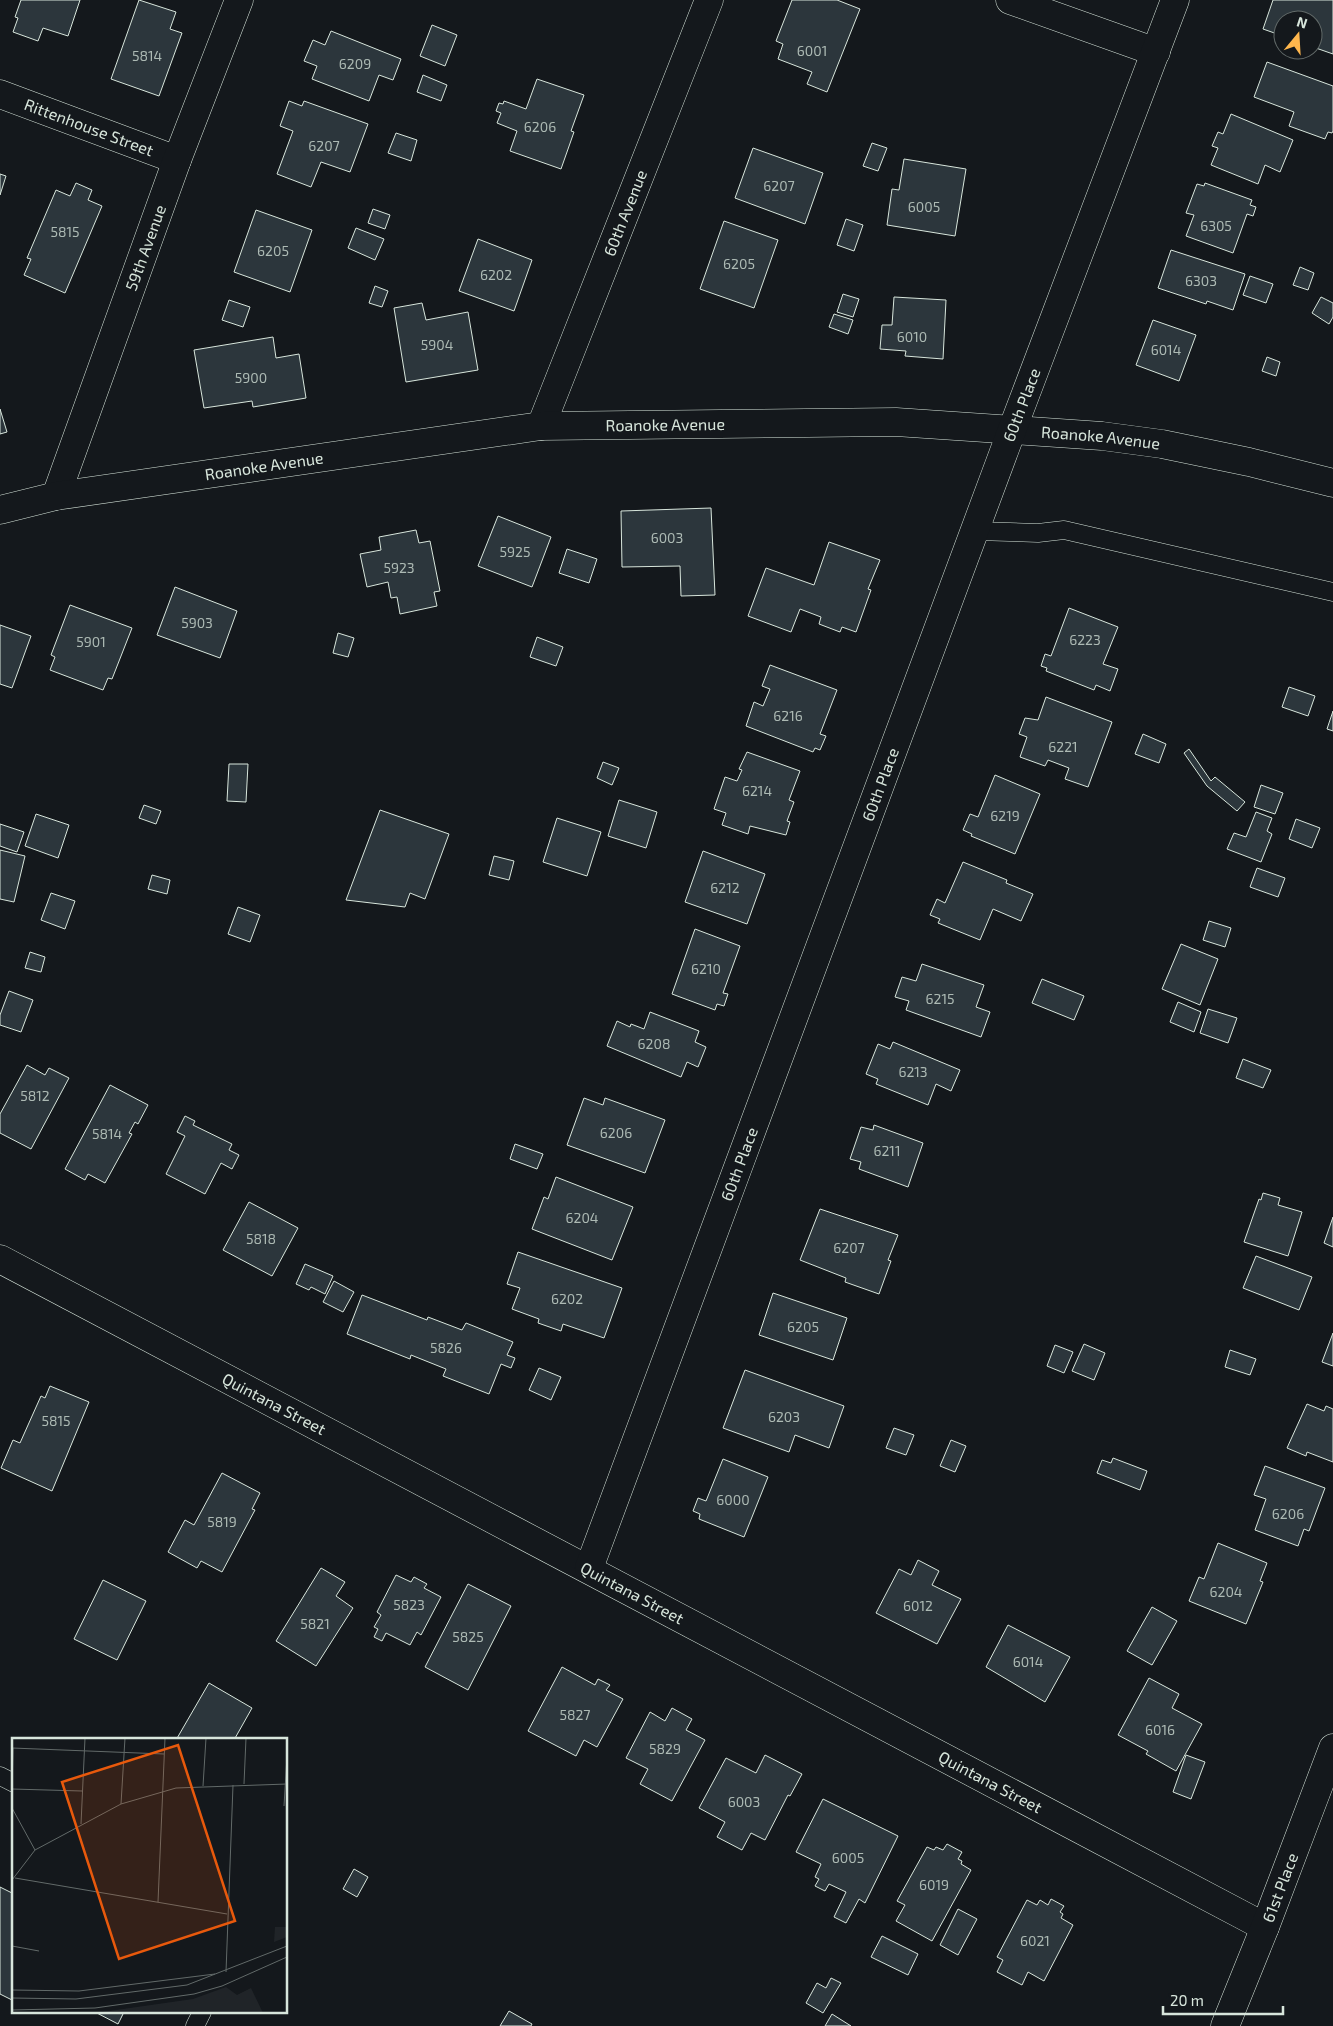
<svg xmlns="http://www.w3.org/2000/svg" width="1333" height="2026" viewBox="0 0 1333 2026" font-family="'Exo 2',sans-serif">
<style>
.building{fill:#2c363c;stroke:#d8e6dc}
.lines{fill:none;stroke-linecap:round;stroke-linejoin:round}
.lane-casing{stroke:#d8e6dc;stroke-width:19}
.street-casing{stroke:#d8e6dc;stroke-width:29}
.lane{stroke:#14181c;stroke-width:18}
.street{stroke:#14181c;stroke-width:28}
.labels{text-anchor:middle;stroke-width:4;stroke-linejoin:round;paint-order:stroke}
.number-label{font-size:14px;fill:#adbab4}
.street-label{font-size:16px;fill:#d8e6dc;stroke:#14181c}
.inset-road{fill:none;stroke:#626a69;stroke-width:1}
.view{fill:#e8590c;fill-opacity:0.15;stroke:#e8590c;stroke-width:2.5}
.inset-edge{fill:none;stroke:#d8e6dc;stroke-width:2.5}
</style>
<rect width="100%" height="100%" fill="#14181c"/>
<g class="building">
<path d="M21,0H80L68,36L43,28L38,41L13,32L18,18L15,17Z"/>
<path d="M139,0L176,12L170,29L182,33L159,96L111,79Z"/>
<path d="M792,0H837L860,9L827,92L807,84L812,72L778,59L783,44L776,41Z"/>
<path d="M1273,0H1333V54L1313,47V20H1283V36L1263,29Z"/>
<path d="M432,25L457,35L445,66L420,56Z"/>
<path d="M331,31L401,59L393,80L379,75L369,101L312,79L317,66L304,61L313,40L325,45Z"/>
<path d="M1267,62L1333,86V131L1332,133L1328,132L1325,139L1289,126L1294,112L1254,97Z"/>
<path d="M423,75L447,85L441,101L417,92Z"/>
<path d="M537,79L584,95L571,131L574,132L561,169L510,151L517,131L497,123L501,113L496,111L499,103L503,104L504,101L526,109Z"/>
<path d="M289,101L302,106L304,101L368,124L350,172L321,162L311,187L277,174L293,131L280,126Z"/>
<path d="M1231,114L1293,140L1280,172L1265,165L1258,184L1211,165L1218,148L1212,146L1218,132L1223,134Z"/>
<path d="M396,133L417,140L411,161L388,153Z"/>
<path d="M872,143L887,148L878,171L863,166Z"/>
<path d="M753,148L823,173L805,224L735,198Z"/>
<path d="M904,159L966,169L955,236L887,225L892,189L899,190Z"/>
<path d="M0,174L6,176L0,195Z"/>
<path d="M76,183L92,190L88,200L102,206L65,293L24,275L31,259L27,258L56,190L70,196Z"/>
<path d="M1205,183L1252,200L1250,205L1256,207L1253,216L1247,214L1233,253L1186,236L1194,215L1186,213L1197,184L1204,186Z"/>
<path d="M373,209L390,215L385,229L368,223Z"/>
<path d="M256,210L312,230L290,292L234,272Z"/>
<path d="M846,219L863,225L854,251L837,245Z"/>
<path d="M724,221L778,240L754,308L700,289Z"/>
<path d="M356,228L384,239L375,260L348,248Z"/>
<path d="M478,239L532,260L514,311L459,291Z"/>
<path d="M1171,250L1245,274L1233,310L1207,301L1206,304L1158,288Z"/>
<path d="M1300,267L1314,273L1308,290L1293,285Z"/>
<path d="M1250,276L1273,284L1266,303L1243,295Z"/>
<path d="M375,286L388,291L382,307L369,303Z"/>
<path d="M843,294L859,299L853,317L837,312Z"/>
<path d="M894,297L946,300L943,359L905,356L906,351L880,349L882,325H892Z"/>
<path d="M1321,297L1333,303V317L1329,324L1312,313Z"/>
<path d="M229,300L250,307L243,327L222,320Z"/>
<path d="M422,303L426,320L468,312L478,370L406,382L394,308Z"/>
<path d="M834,314L853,320L848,334L829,327Z"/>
<path d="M1153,320L1196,335L1179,381L1136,365Z"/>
<path d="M273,337L276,358L299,354L306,398L253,407L252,401L204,408L194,350Z"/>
<path d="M1267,357L1280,362L1276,376L1262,371Z"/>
<path d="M0,409L7,432L0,434Z"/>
<path d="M711,508L715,595L681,596L680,566L622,567L621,511Z"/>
<path d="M498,516L551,537L532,587L478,566Z"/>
<path d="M416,530L419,543L430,541L440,591L434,592L437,606L400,614L397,597L391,598L388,582L367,587L360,554L381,550L379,537Z"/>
<path d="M829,542L880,560L868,589L871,590L856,632L842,627L840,632L819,624L821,617L800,609L791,632L748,616L766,568L814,585Z"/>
<path d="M567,549L597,559L589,583L559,573Z"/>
<path d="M175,587L237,611L220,658L157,635Z"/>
<path d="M70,605L132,628L112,679L108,678L103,690L50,670L55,657L51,655Z"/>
<path d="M1069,608L1118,627L1103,664L1118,669L1110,691L1096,685L1094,690L1046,671L1047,668L1041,666L1045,654L1051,656Z"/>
<path d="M0,625L31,636L12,688L0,684Z"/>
<path d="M338,633L354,638L348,657L333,653Z"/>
<path d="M537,637L563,647L556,666L530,657Z"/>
<path d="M770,665L837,690L820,734L826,736L820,750L815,748L813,752L746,726L754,702L763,706L770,689L762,686Z"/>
<path d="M1289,687L1315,696L1308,716L1282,707Z"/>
<path d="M1046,697L1112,722L1088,787L1065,779L1069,768L1048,760L1045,766L1020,757L1027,737L1019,734L1025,718L1038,720Z"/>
<path d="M1333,711V731L1327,729Z"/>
<path d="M1143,734L1166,744L1159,763L1135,754Z"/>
<path d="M1189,749L1211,781L1215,777L1245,802L1237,811L1207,786L1184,753Z"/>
<path d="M747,752L800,771L789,800L794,802L787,821L790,822L786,835L750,826L748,834L722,825L726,813L714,809L725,777L737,781L742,770L739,769Z"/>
<path d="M603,762L619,768L612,785L597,778Z"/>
<path d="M229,764H248L246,802L227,801Z"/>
<path d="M995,775L1040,794L1015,854L971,836L972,834L963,830L970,814L978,817Z"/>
<path d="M1261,785L1283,793L1275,814L1254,807Z"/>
<path d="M619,800L657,812L646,848L608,836Z"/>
<path d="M144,805L161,811L156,824L139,818Z"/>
<path d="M380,810L449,834L425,899L410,893L405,907L346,900Z"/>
<path d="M1256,812L1272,818L1267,831L1272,834L1261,862L1227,849L1234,833L1246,837Z"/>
<path d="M36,814L69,825L58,858L25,846Z"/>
<path d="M557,818L601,832L587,876L543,862Z"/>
<path d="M1296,819L1320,828L1312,848L1289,839Z"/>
<path d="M0,824L24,832L17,852L0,846Z"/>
<path d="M0,850L25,856L14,902L0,899Z"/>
<path d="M703,851L765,874L747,924L685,902Z"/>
<path d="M494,856L514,861L509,880L489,875Z"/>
<path d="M963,862L1007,880L1006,883L1033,894L1021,921L993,909L980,940L938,923L940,919L930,915L937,899L945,903Z"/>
<path d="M1257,868L1285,878L1278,897L1250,887Z"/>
<path d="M152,875L170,880L167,894L148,889Z"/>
<path d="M51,893L75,901L65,929L41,920Z"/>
<path d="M238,907L260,915L250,942L228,934Z"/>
<path d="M1209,921L1231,928L1225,947L1203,940Z"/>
<path d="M695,929L740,946L723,993L728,994L724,1006L717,1004L715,1010L672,994Z"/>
<path d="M1181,944L1218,959L1200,1005L1162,989Z"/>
<path d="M30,952L45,957L41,972L25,968Z"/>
<path d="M922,964L984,985L976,1007L990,1012L981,1037L906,1010L909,1001L895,997L902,977L916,981Z"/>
<path d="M1042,979L1084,996L1074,1020L1032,1003Z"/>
<path d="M9,991L33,1000L21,1032L0,1025V1015Z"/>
<path d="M1178,1002L1201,1012L1194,1032L1170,1022Z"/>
<path d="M1208,1009L1237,1018L1228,1043L1200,1033Z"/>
<path d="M650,1012L699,1031L695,1042L706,1047L698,1067L687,1062L681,1077L607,1046L617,1021L630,1027L631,1024L644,1029Z"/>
<path d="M893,1042L960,1070L951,1091L936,1084L928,1105L876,1084L878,1079L866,1074L878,1044L890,1049Z"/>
<path d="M1243,1059L1271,1070L1263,1088L1236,1078Z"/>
<path d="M27,1065L45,1075L49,1068L69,1078L31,1149L0,1133V1114Z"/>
<path d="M110,1085L148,1105L138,1124L135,1122L129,1133L132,1134L105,1183L88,1174L85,1180L65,1169Z"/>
<path d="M584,1098L603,1105L605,1098L665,1120L645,1173L567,1145Z"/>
<path d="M185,1116L195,1121L193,1125L232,1144L229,1150L239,1155L232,1169L221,1163L205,1194L166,1174L185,1136L177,1132Z"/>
<path d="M874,1125L923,1143L908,1187L859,1169L861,1162L850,1159L861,1127L873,1130Z"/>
<path d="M515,1144L543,1154L537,1169L510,1159Z"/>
<path d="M556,1177L633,1207L612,1260L532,1229L544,1197L548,1199Z"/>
<path d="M1263,1193L1280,1198L1278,1205L1302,1212L1288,1256L1244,1242L1259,1199L1261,1200Z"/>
<path d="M249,1202L298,1228L272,1276L223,1250Z"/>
<path d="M820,1209L898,1235L888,1260L891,1261L879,1294L845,1282L846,1278L800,1260Z"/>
<path d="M1333,1217V1247L1324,1243Z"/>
<path d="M518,1252L622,1288L604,1338L563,1324L561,1331L538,1323L539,1319L512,1309L520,1288L507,1284Z"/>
<path d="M1256,1256L1312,1277L1299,1310L1243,1288Z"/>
<path d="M305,1264L333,1276L325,1294L311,1287L309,1290L296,1284Z"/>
<path d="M334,1281L354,1292L343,1312L323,1302Z"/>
<path d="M773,1293L847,1318L833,1360L759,1335Z"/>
<path d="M362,1295L427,1320L428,1317L462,1330L466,1323L513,1342L507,1355L515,1358L511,1368L501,1364L489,1394L443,1376L446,1369L411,1355L410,1359L347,1334Z"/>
<path d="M1333,1333V1366L1322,1362Z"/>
<path d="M1084,1344L1105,1353L1094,1380L1072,1371Z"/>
<path d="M1055,1345L1073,1352L1064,1373L1047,1366Z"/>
<path d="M1230,1350L1256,1359L1250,1375L1225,1367Z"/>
<path d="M539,1368L561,1377L551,1400L529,1390Z"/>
<path d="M745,1370L844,1406L829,1448L795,1435L789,1452L723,1428Z"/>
<path d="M50,1386L89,1402L52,1491L1,1468L13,1440L20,1443L41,1396L45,1398Z"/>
<path d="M1307,1404L1324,1411L1326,1406L1333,1409V1462L1307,1452L1306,1456L1287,1448Z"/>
<path d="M894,1428L914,1435L906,1455L886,1448Z"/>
<path d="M951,1440L966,1446L955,1472L940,1466Z"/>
<path d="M1113,1458L1147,1471L1140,1490L1097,1473L1102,1460L1111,1463Z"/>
<path d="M723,1459L768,1477L744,1537L699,1519L700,1514L693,1511L698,1498L706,1501Z"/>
<path d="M1265,1466L1325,1488L1309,1531L1304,1529L1298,1546L1255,1530L1266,1499L1254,1495Z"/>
<path d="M222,1473L260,1493L252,1509L255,1510L222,1572L201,1561L197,1568L168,1552L185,1520L194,1525Z"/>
<path d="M1218,1543L1267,1563L1260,1581L1263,1582L1246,1624L1189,1601L1199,1577L1204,1579Z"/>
<path d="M918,1560L939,1571L932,1585L961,1599L937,1644L876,1613L899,1569L911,1575Z"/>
<path d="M321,1568L345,1582L336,1596L353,1608L316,1666L276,1641Z"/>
<path d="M396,1575L411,1582L414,1577L427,1584L424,1588L441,1597L421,1635L417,1632L410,1645L386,1633L382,1641L374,1637L378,1629L374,1627L381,1615L377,1612Z"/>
<path d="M103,1580L146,1601L117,1660L74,1639Z"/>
<path d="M468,1584L511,1606L468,1690L425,1667Z"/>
<path d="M1152,1607L1177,1621L1152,1665L1127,1651Z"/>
<path d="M1008,1625L1070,1657L1045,1702L986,1667Z"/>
<path d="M562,1667L595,1685L598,1679L610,1685L606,1690L623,1699L597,1747L584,1740L576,1756L528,1731Z"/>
<path d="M1149,1678L1179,1694L1172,1708L1202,1724L1176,1771L1146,1754L1148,1751L1118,1735Z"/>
<path d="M209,1683L252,1708L234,1740H176Z"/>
<path d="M672,1708L692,1719L686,1730L705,1740L672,1801L640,1784L648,1769L626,1758L650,1712L665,1721Z"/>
<path d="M765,1755L802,1774L790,1796L788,1795L765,1840L751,1833L742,1850L717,1837L725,1822L699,1808L726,1758L756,1773Z"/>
<path d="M1186,1755L1205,1762L1191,1799L1173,1792Z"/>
<path d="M823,1799L898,1836L865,1903L859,1899L846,1923L834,1917L846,1892L829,1884L825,1891L815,1886L819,1879L815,1877L821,1864L796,1852Z"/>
<path d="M947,1844L962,1852L958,1859L962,1861L961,1864L971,1870L932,1941L896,1921L905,1905L897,1901L927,1847L934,1850L936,1847L943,1850Z"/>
<path d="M354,1869L368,1877L357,1897L343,1889Z"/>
<path d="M0,1887L14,1894V2001L0,1994Z"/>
<path d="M1051,1899L1064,1906L1060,1912L1063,1914L1061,1918L1073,1925L1044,1981L1028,1972L1022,1985L997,1972L1003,1960L997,1957L1027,1900L1037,1905L1040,1900L1048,1905Z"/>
<path d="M958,1909L977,1919L958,1955L940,1945Z"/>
<path d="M882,1936L918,1954L908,1975L871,1957Z"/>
<path d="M831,1978L841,1983L823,2013L806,2003L817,1983L826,1988Z"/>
<path d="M509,2011L532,2024L531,2026H500Z"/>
<path d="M95,2012H124L118,2024Z"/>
<path d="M832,2014L851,2026H825Z"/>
</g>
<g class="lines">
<defs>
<g id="lane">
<path d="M975,531L1038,533L1064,530L1333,592"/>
<path d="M0,1776L14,1783"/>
<path d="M195,2026L202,2012"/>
</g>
<g id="street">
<path d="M1010,0L1156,52"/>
<path id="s1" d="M0,94L177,160"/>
<path id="s2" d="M541,426L709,0"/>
<path id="s3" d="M56,496L177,160L239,0"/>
<path id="s4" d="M0,510L56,496L541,426L896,422L1102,436L1162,444L1249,462L1333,483"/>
<path id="s5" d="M0,1259L1265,1927"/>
<path id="s6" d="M589,1568L1012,430L1175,0"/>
<path id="s7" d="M1225,2026L1265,1927L1333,1748"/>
</g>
</defs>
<use href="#lane" class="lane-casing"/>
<use href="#street" class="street-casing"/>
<use href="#lane" class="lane"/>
<use href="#street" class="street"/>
</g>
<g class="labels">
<g class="number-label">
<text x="812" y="56">6001</text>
<text x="147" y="61">5814</text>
<text x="355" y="69">6209</text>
<text x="540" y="132">6206</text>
<text x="324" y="151">6207</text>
<text x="779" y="191">6207</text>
<text x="924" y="212">6005</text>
<text x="1216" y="231">6305</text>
<text x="65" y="237">5815</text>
<text x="273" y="256">6205</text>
<text x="739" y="269">6205</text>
<text x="496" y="280">6202</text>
<text x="1201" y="286">6303</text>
<text x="912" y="342">6010</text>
<text x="437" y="350">5904</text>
<text x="1166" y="355">6014</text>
<text x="251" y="383">5900</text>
<text x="667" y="543">6003</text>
<text x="515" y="557">5925</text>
<text x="399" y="573">5923</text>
<text x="197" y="628">5903</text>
<text x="1085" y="645">6223</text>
<text x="91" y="647">5901</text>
<text x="788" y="721">6216</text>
<text x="1063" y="752">6221</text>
<text x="757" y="796">6214</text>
<text x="1005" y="821">6219</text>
<text x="725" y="893">6212</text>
<text x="706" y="974">6210</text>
<text x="940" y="1004">6215</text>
<text x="654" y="1049">6208</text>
<text x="913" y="1077">6213</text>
<text x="35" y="1101">5812</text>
<text x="616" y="1138">6206</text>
<text x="107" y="1139">5814</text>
<text x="887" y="1156">6211</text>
<text x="582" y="1223">6204</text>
<text x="261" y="1244">5818</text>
<text x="849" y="1253">6207</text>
<text x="567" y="1304">6202</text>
<text x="803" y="1332">6205</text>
<text x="446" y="1353">5826</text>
<text x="784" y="1422">6203</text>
<text x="56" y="1426">5815</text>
<text x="733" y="1505">6000</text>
<text x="1288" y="1519">6206</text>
<text x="222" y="1527">5819</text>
<text x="1226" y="1597">6204</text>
<text x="409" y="1610">5823</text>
<text x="918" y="1611">6012</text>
<text x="315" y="1629">5821</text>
<text x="468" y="1642">5825</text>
<text x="1028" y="1667">6014</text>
<text x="575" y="1720">5827</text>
<text x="1160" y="1735">6016</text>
<text x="665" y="1754">5829</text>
<text x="744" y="1807">6003</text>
<text x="848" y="1863">6005</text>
<text x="934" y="1890">6019</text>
<text x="1035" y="1946">6021</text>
</g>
<g class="street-label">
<text dy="6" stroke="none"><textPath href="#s1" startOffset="95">Rittenhouse Street</textPath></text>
<text dy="6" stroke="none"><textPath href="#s2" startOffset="229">60th Avenue</textPath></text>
<text dy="6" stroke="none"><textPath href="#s3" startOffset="264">59th Avenue</textPath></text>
<text dy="6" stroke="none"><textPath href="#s6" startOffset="1241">60th Place</textPath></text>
<text dy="6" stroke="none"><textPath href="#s4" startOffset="672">Roanoke Avenue</textPath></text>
<text dy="6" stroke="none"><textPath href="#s4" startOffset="1108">Roanoke Avenue</textPath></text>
<text dy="6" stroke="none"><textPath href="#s4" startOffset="268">Roanoke Avenue</textPath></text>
<text dy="6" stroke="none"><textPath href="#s6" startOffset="836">60th Place</textPath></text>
<text dy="6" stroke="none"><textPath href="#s6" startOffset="431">60th Place</textPath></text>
<text dy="6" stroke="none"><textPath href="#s5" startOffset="310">Quintana Street</textPath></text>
<text dy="6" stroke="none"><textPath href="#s5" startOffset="715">Quintana Street</textPath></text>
<text dy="6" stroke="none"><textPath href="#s5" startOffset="1120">Quintana Street</textPath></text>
<text dy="6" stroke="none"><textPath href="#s7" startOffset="149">61st Place</textPath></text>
</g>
</g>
<g transform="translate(12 1738)">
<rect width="275" height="275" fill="#14181c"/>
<path d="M263,189H275V199L262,204ZM214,249L225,257L239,250L251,275H83L181,261Z" fill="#202428"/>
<path class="inset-road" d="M0,10L152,16M232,46L234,0M191,48L194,0M0,51L70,53M0,52L1,10M109,66L113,0M272,68L275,18M0,70L23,112M69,86L73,0M3,140L215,176M0,142L23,112L109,66L164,50L275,46M146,164L153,0M0,208L27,213M214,234L221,47M0,252L67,253L203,236M0,260L64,261L175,247L275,208M0,272L83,270L182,256L210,248L275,219"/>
<path class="view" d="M166,7L223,183L107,221L50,44Z"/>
<rect width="275" height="275" class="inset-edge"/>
</g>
<g transform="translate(1298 35) rotate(18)"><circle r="24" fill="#14181c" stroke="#626a69"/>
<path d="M0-4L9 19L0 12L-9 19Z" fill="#ffb74d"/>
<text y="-8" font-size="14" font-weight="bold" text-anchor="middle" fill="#d8e6dc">N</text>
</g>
<path d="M1163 2006v8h120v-8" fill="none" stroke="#d8e6dc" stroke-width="2.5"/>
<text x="1170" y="2006" font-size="15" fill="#d8e6dc" stroke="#14181c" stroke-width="4" paint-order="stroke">20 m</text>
</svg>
